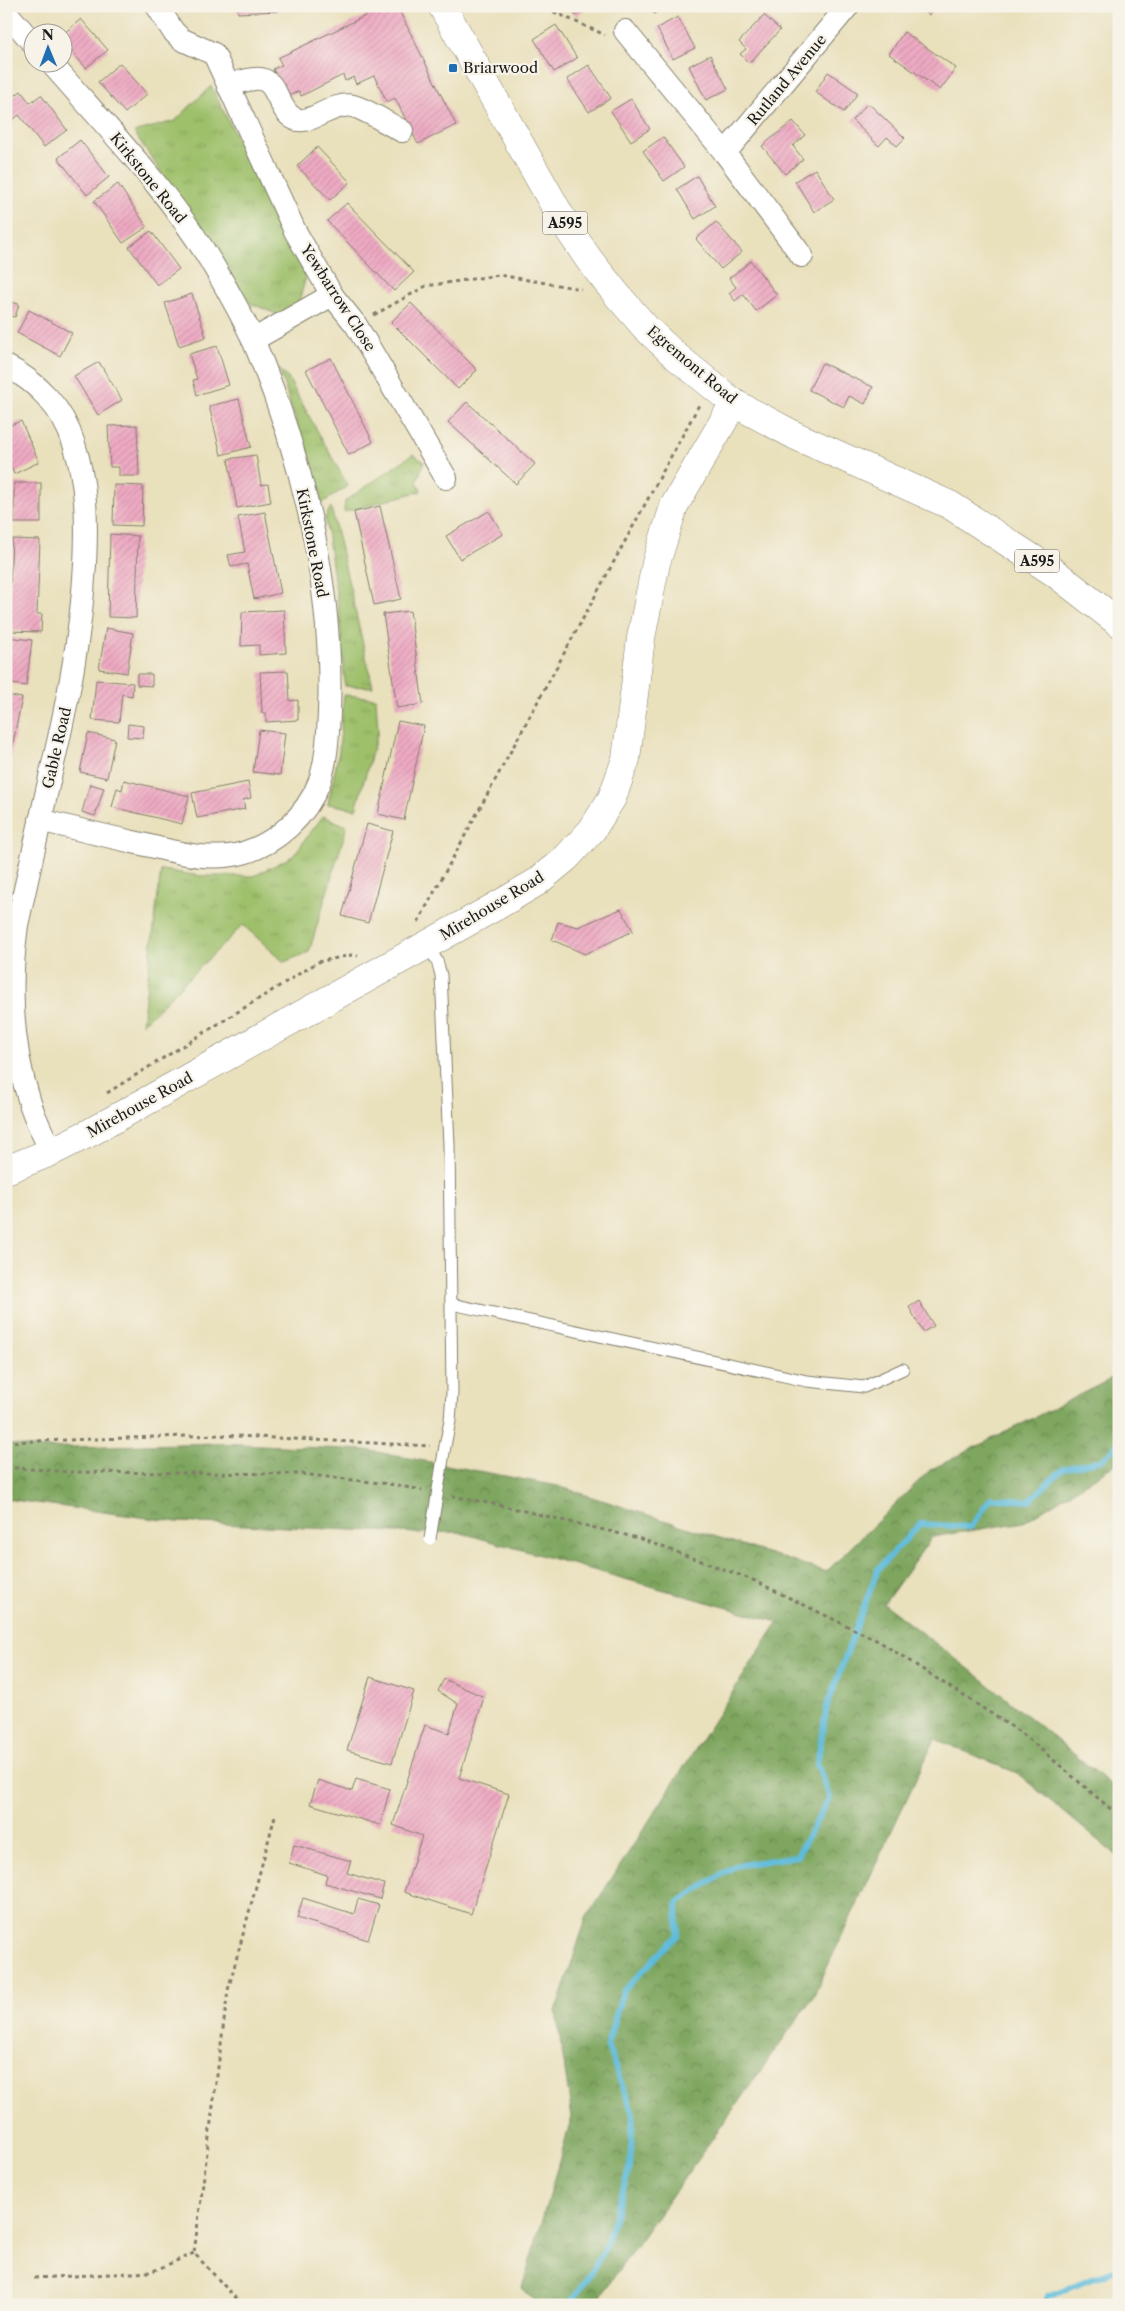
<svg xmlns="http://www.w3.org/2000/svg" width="1125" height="2311" viewBox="0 0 1125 2311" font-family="'Libre Caslon Text',serif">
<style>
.grass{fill:url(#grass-tufts);stroke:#5d6e43}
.forest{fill:url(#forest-crowns);stroke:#4d613d}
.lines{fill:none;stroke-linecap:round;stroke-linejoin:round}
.stream{stroke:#5dbbdb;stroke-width:6}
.building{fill:url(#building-hatch)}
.lane-casing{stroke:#827e6c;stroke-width:13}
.street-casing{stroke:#827e6c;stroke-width:24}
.secondary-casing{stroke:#827e6c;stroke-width:29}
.highway-casing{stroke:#827e6c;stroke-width:29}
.path{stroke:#827e6c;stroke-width:3;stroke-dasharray:4 4;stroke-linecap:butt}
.lane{stroke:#fff;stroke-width:11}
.street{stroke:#fff;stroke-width:22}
.secondary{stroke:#fff;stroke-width:28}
.highway{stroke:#fff;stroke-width:28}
.lane-bridge-casing{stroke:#827e6c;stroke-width:13;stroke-linecap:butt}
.lane-bridge{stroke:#fff;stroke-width:11}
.poi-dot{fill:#1f6fb2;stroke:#f7f3e8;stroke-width:2}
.labels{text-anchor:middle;stroke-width:4.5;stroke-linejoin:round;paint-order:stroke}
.shield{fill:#f7f3e8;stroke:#5e5c59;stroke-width:1}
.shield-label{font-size:14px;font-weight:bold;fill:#1c1c1c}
.poi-label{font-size:15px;fill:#1c1c1c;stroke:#f7f3e8;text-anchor:start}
.street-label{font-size:15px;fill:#1c1c1c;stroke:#f7f3e8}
</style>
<defs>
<pattern id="grass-tufts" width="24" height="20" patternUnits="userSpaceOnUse" patternTransform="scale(1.25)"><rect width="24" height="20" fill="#9ec06a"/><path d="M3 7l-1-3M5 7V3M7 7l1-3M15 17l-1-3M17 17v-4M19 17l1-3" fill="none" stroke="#88a45b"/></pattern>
<pattern id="forest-crowns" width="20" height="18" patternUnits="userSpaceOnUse" patternTransform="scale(1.25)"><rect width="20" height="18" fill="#7ea65e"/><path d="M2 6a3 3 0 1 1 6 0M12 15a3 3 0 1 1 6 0" fill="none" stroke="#66864d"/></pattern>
<pattern id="building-hatch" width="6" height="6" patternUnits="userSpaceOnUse" patternTransform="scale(1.25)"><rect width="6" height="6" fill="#eeaac3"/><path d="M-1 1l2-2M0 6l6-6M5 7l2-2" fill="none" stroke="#cc92a7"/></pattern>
</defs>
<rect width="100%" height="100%" fill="#f7f3e8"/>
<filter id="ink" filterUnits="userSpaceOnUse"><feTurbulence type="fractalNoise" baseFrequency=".02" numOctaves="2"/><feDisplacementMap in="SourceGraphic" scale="10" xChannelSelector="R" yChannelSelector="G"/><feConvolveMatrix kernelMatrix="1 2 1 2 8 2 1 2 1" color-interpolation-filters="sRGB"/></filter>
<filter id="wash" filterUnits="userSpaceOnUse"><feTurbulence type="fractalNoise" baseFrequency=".0096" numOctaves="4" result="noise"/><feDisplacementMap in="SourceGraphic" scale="20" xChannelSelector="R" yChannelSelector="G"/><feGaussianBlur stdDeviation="1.12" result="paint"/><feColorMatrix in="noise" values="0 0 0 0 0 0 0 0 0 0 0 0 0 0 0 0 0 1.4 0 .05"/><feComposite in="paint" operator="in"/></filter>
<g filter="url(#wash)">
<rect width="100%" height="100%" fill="#e9e0bc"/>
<g class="grass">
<path d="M211,86L306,277L298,304L279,315L250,303L134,132L175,121Z"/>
<path d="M279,369L288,378L348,486L322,503Z"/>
<path d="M413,454L424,462L417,481L421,491L344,512L345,501Z"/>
<path d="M331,507L373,687L345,686L340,618L325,518Z"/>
<path d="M344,695L376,698L378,731L356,809L328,804L339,751Z"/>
<path d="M323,816L347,826L309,952L284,962L243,925L142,1024L161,870L202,876H254L293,856Z"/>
</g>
<path class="forest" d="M1119,1371V1462L1024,1522L932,1537L884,1604L982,1679L1119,1791V1858L1017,1773L935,1739L813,1997L594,2305H539L522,2288L572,2117L556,2011L586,1918L778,1622L458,1532L418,1533L177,1522L6,1499V1444L37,1448L217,1443L366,1450L558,1486L826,1572L930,1470L1107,1381Z"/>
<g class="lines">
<g class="stream">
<path d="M570,2305L603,2253L630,2167L633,2114L607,2045L623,1991L678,1935L677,1903L735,1866L797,1856L830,1797L817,1764L827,1706L878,1569L920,1524L971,1527L991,1498L1029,1501L1063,1469L1102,1460L1119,1443"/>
<path d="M1044,2305L1048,2296L1119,2269"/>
</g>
</g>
<g id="blocks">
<g class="building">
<path d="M237,6H277L278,11L238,13Z"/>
<path d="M363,6H397L456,125L418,144L395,98L387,102L374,76L356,84L353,77L345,81L343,75L301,96L299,91L287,97L273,69L282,65L278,58L367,15Z"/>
<path d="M569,6H588L576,16Z"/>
<path d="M648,6H665L654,14Z"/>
<path d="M918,6H935L929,15Z"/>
<path d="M764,15L780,30L749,63L740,54L746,49L739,42Z"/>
<path d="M678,17L695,48L673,59L657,28Z"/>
<path d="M81,19L108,50L86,68L62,40V35Z"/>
<path d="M556,25L577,58L554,72L534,39Z"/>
<path d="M904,32L956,68L940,90L889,54Z"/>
<path d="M710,55L728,89L706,100L689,66Z"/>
<path d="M120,63L147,94L125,113L98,82Z"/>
<path d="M589,65L611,98L589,112L567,79Z"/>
<path d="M828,72L858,93L844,112L815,92Z"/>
<path d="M21,91L30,103L41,95L67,130L44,147L19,115L11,121L6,114V102Z"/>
<path d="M631,99L650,129L631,141L611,111Z"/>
<path d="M868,103L905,138L897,146L887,137L879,146L852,120Z"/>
<path d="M793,121L805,135L793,146L803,159L785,174L762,146Z"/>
<path d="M663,137L684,167L664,181L643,151Z"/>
<path d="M80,140L109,177L87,195L58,158Z"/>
<path d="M317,147L350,182L330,200L297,166Z"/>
<path d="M815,169L834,199L814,212L795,181Z"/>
<path d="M697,176L715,206L695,219L677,189Z"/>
<path d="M118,184L147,227L123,243L94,201Z"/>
<path d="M347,203L414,272L394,291L327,221Z"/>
<path d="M716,222L742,252L721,269L696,239Z"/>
<path d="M151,231L179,269L157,285L129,247Z"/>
<path d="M751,261L777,295L756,311L743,294L735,301L729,293L736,287L729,278Z"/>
<path d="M192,294L206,337L179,346L165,303Z"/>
<path d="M6,301L19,304L15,317L6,315Z"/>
<path d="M411,303L477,370L458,389L391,322Z"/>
<path d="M29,310L72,333L60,356L17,333Z"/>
<path d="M217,346L229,385L197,395L193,380L197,379L189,354Z"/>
<path d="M331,358L373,442L349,455L306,370Z"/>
<path d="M99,362L122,400L98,415L74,376Z"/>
<path d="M822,363L873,387L865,404L849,396L844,407L809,390Z"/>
<path d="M239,399L251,447L221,455L209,406Z"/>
<path d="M467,402L535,464L516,484L448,422Z"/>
<path d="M21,421L39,462L14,474L6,455V427Z"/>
<path d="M137,425L139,476H119V467H110L108,426Z"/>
<path d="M256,455L261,485L268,484L271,502L237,508L228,459Z"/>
<rect x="14" y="483" width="27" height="40"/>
<path d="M114,485L143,486L142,526L113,525Z"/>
<path d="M380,506L401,599L374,605L354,512Z"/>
<path d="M489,511L503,534L460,559L446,536Z"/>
<path d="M265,512L281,593L254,599L247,564L231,567L228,555L245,552L238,517Z"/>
<path d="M110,534L138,536L136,618L108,617Z"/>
<path d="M12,539L40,540L37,614H42L41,632L8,631Z"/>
<path d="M284,610L286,653L259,655V645L241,646L242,612Z"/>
<path d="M410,611L423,704L397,708L383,614Z"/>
<path d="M106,628L133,633L127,673L99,669Z"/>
<path d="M6,637L32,640L26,686L6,683Z"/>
<path d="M288,671L290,701L298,700V720L266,722V713H262L260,672Z"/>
<path d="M137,674H152V686L137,685Z"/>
<path d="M96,680L133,683L132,696L122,694L119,722L92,720Z"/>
<path d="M6,695L22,698L7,773L6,772Z"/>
<path d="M398,721L424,726L404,820L378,814Z"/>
<path d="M128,724L144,726L143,738L127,737Z"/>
<path d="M259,730L285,733L280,775L253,772Z"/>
<path d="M88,733L115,739L107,778L80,772Z"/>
<path d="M124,780L189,796L182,824L112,807L117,788L122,790Z"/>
<path d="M248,782L251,798L243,800L245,809L197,818L192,793Z"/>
<path d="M90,784L104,788L95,816L82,812Z"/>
<path d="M367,824L393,831L368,923L342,916Z"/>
<path d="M621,909L633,931L585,954L552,940L558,922L578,927Z"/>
<path d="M919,1301L934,1326L923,1332L909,1307Z"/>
<path d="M370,1677L414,1691L392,1763L347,1750Z"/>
<path d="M444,1679L484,1697L459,1778L509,1794L471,1914L404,1892L422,1836L393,1825L425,1725L449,1733L458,1704L438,1691Z"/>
<path d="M356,1779L390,1789L380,1825L310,1804L318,1780L352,1791Z"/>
<path d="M294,1845L351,1861L347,1873L384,1884L380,1899L325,1883L327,1875L289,1863Z"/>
<path d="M303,1898L354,1914L358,1899L379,1905L368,1940L297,1918Z"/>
</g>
</g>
</g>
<g filter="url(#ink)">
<use href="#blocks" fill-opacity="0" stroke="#827e6c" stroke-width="1"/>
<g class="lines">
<defs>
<g id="lane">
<path d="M427,944L437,961L441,975L449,1144L452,1393L450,1421L445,1446"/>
<path d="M452,1304L807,1381L864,1387L903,1369"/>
</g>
<g id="street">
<path d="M157,6L173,31L181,39L214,54L295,231L332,295L356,325L446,478"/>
<path d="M6,12L32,42"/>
<path d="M625,31L725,153L802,256"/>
<path d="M228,86C236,83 245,80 254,79C279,75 276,111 295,119C311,126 333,101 353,106C368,110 388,124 402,131"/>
<path d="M725,153L848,6"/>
<path d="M253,340L332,295"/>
<path d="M6,366C38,382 63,409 74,444C87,483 87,523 85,564C81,638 67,705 50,777C39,826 28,875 17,925C9,984 11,1045 30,1103C35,1119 44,1136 51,1152"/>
<path d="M40,820C71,828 102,835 133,842C169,850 206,863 243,853C277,843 306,816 319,783C327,761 328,735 329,712C334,587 302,456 254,342C244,319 232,298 220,277C175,197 110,131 50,62"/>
</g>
<path id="secondary" d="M6,1170L51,1152L91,1132L500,904L537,882L566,858L592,830L612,798L626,759L641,638L656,563L674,506L734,403"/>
<path id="highway" d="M442,6L565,224L590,261L618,296L646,328L677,357L734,403L796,436L950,505L1055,573L1119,623"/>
</defs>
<use href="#lane" class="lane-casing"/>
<use href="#street" class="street-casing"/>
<use href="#secondary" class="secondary-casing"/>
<use href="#highway" class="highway-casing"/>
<g class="path">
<path d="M548,6L552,11L605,35"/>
<path d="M374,315L426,286L499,275L581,289"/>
<path d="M418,922L699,405"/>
<path d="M107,1093L318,962L351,955L358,956"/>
<path d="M6,1442L218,1435L430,1446"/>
<path d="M6,1467L69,1472L301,1474L389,1484L422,1490"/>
<path d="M452,1496L499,1505L638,1538L753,1580L880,1642L1023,1734L1119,1816"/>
<path d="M34,2278L151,2272L194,2253"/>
<path d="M242,2305L194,2253L228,1990L275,1816"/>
</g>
<use href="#lane" class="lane"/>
<use href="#street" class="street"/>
<use href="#secondary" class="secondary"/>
<use href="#highway" class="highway"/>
<defs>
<path id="lane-bridge" d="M430,1539L445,1446"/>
</defs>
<use href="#lane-bridge" class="lane-bridge-casing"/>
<use href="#lane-bridge" class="lane-bridge"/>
</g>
</g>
<rect class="poi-dot" x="448" y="63" width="10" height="10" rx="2.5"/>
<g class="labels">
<g class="shield">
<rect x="542.5" y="211.5" width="45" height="23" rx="4"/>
<rect x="1014.5" y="549.5" width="45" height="23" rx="4"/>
</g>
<g class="shield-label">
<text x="565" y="228">A595</text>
<text x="1037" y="566">A595</text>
</g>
<g class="poi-label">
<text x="463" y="73">Briarwood</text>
</g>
<g class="street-label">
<text transform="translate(787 80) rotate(-50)" y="5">Rutland Avenue</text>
<text transform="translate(148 178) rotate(51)" y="5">Kirkstone Road</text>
<text transform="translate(338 298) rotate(57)" y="5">Yewbarrow Close</text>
<text transform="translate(692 365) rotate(40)" y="5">Egremont Road</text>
<text transform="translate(312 543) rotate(79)" y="5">Kirkstone Road</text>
<text transform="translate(57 748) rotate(-77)" y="5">Gable Road</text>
<text transform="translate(492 906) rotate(-31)" y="5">Mirehouse Road</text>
<text transform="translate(140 1105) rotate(-29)" y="5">Mirehouse Road</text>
</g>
</g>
<rect width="1125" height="2311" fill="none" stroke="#f7f3e8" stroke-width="25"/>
<g transform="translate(48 48) rotate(359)"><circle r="24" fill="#f7f3e8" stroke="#9f9d96"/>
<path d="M0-4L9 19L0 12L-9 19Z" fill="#1f6fb2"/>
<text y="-8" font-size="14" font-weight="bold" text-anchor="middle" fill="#1c1c1c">N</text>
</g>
</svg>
